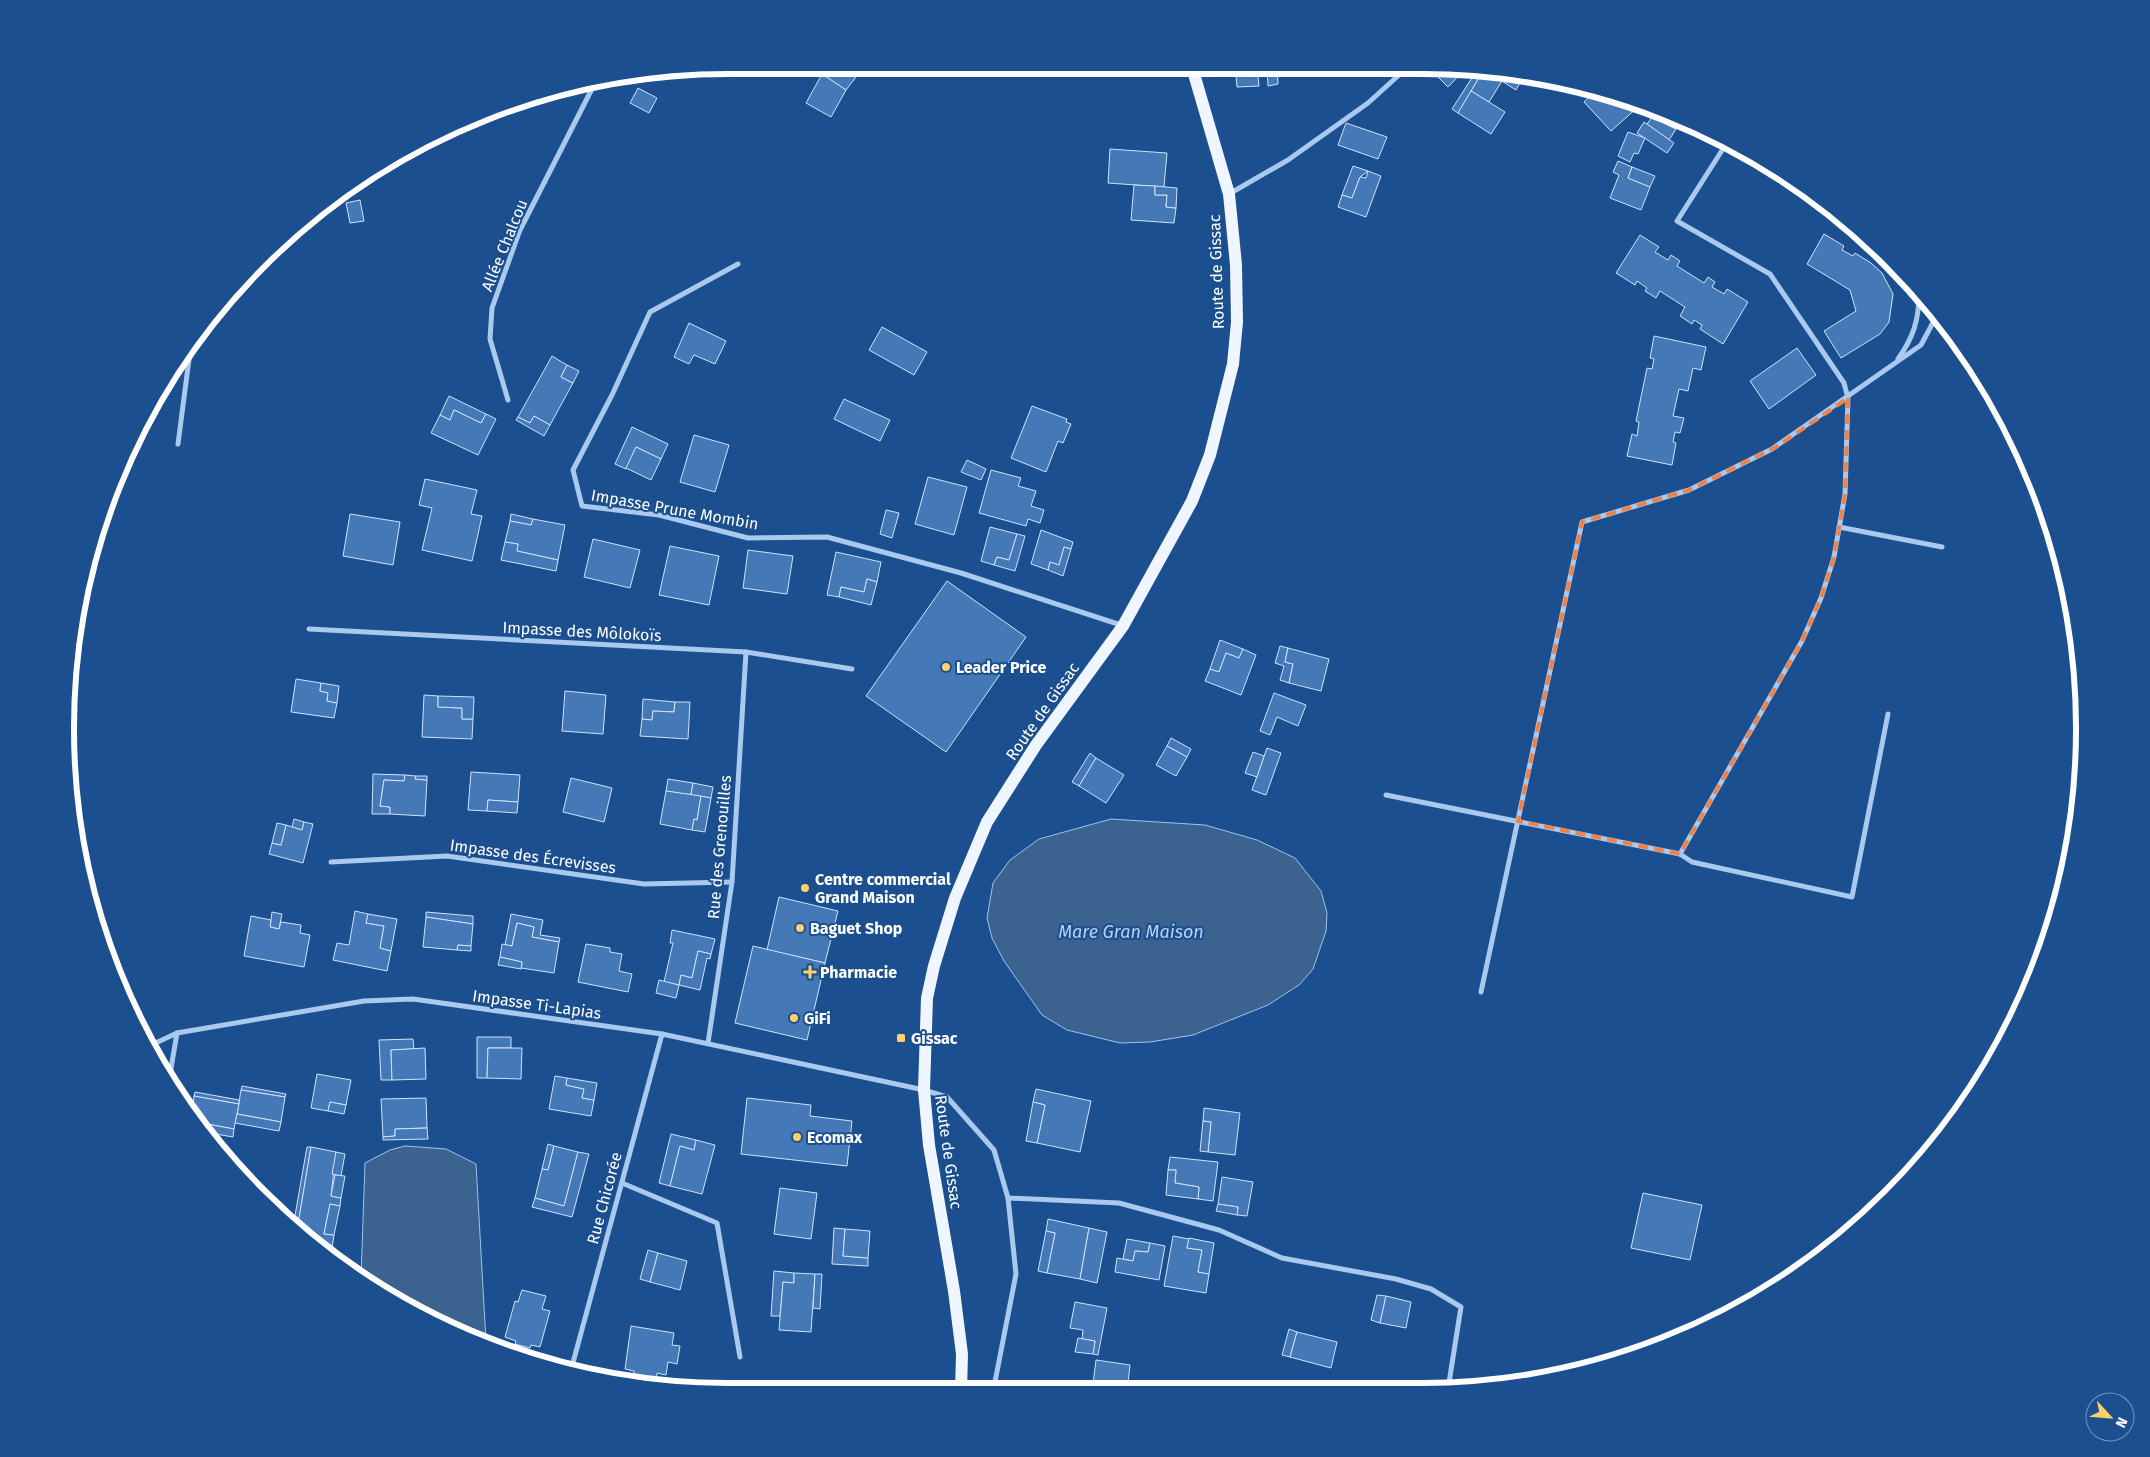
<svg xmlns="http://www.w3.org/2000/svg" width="2150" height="1457" viewBox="0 0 2150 1457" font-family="'Fira Sans',sans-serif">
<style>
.water{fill:#3c6290;stroke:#9cc4f0}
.building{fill:#4478b7;stroke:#cfe3fa}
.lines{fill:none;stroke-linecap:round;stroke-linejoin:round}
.street{stroke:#a9c9ee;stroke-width:5}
.secondary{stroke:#d6e6fa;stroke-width:10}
.primary{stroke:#f0f6ff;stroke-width:12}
.marked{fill:none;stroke:#ee8249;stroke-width:4;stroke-dasharray:10 6;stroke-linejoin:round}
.poi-dot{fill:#ffd166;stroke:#1b4f8f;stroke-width:2}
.labels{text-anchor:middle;stroke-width:4;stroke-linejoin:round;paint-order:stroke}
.street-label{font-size:16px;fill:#fff;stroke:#1b4f8f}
.poi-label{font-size:16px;font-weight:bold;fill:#fff;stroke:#1b4f8f;text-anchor:start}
.water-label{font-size:18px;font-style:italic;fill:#b5d3f5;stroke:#1b4f8f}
.rim{fill:none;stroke:#fff;stroke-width:6}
</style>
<rect width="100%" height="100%" fill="#1b4f8f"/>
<g class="water">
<path d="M1111,819L1205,825L1257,840L1295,858L1321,891L1327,913L1326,931L1313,969L1299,985L1268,1005L1193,1035L1150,1042L1120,1043L1067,1030L1042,1015L1004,961L992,938L987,918L993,883L1010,860L1039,839Z"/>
<path d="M405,1146L446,1149L476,1164L486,1341L435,1323L361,1278L365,1163L390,1150Z"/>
</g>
<g class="building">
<path d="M1235,66H1243L1244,75L1236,76Z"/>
<path d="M1243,66H1257L1259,86L1237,87L1236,76L1244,75Z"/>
<path d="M1267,66H1277L1278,84L1268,86Z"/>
<path d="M1427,66L1465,69L1448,87Z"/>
<path d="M826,69H862L846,90L822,74Z"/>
<path d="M1477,70L1483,71L1458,113L1452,109Z"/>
<path d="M1483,71L1502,81L1489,102L1471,91Z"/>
<path d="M1486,71L1524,75L1516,90Z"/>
<path d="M822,74L846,90L831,117L806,103Z"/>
<path d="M638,88L657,98L649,113L630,103Z"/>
<path d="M1471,91L1505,112L1491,134L1458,113Z"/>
<path d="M1594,92L1638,107L1611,131L1584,102Z"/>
<path d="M1655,113L1668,118L1664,123L1676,129L1669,140L1647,124Z"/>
<path d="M1668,118L1681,122L1676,129L1664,123Z"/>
<path d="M1644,122L1674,143L1667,153L1637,133Z"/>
<path d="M1346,123L1387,137L1378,159L1338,145Z"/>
<path d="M1628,132L1645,138L1638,154L1634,153L1630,162L1618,156Z"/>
<path d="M1110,149L1167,153L1164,187L1108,183Z"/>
<path d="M1618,161L1632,167L1628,178L1650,187L1641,210L1610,198L1619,175L1613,172Z"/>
<path d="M1353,166L1368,171L1360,177L1352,198L1342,195Z"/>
<path d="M1632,167L1655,176L1650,187L1628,178Z"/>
<path d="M1368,171L1381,176L1366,217L1338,207L1342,195L1352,198L1360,177L1366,178Z"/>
<path d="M1134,185L1155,186V195H1167L1166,207L1176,208L1174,223L1131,220Z"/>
<path d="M1155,186L1177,188L1176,208L1166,207L1167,195H1155Z"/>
<path d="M360,200L364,221L350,223L346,203Z"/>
<path d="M1824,234L1844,246L1842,250L1853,256L1855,253L1871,263L1882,273L1893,294L1889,322L1880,334L1841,358L1824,331L1856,311L1850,290L1807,264Z"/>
<path d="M1640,235L1659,247L1655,252L1668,260L1671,255L1680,261L1677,266L1704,283L1708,277L1715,282L1712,287L1724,294L1727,289L1748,302L1723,344L1700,329L1702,325L1694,320L1692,324L1680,316L1685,307L1660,291L1656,298L1645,291L1647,288L1637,281L1635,285L1616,273Z"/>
<path d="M689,323L726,341L715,364L694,355L689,364L674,357Z"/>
<path d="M882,327L927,352L914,375L869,350Z"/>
<path d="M1654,336L1706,347L1701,370L1693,368L1688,391L1679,389L1673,416L1684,418L1680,433L1675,432L1673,442L1676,443L1672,465L1627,456L1632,434L1637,436L1639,422L1636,421L1647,368L1652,369L1654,359L1650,358Z"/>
<path d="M1797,348L1816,375L1769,409L1750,381Z"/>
<path d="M552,356L567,365L561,377L573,383L550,425L534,416L530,423L518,417Z"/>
<path d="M567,365L579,371L573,383L561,377Z"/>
<path d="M449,396L486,414L481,423L454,410L450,420L440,415Z"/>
<path d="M844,399L890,420L880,441L834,419Z"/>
<path d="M1032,406L1067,419L1066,422L1071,424L1063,443L1058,441L1046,472L1011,458Z"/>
<path d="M454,410L481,423L486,414L496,419L478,455L431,433L440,415L450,420Z"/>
<path d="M534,416L550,425L544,436L516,420L518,417L530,423Z"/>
<path d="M632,427L668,444L661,459L636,447L626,469L615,464Z"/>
<path d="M694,435L729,445L715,492L680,482Z"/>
<path d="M636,447L661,459L651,480L626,468Z"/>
<path d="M967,460L986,469L981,480L961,472Z"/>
<path d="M991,470L1021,478L1018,486L1036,491L1031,506L1044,510L1040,523L1028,519L1026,526L979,513Z"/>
<path d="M928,477L967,487L954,535L915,524Z"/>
<path d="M425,479L477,490L471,514L482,516L472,561L422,550L432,508L419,505Z"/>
<path d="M886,510L899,513L892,538L880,534Z"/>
<path d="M350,514L400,522L393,565L343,556Z"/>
<path d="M511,514L533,519L531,525L510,521Z"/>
<path d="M533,519L565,525L558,560L517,551L518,544L505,542L510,521L531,525Z"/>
<path d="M990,527L1017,534L1009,560L997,557L994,565L981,561Z"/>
<path d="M1041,530L1073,542L1071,549L1064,547L1059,565L1050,562L1048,570L1031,564Z"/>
<path d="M1017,534L1025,536L1015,571L994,565L997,557L1009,560Z"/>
<path d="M593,539L640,550L630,588L584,577Z"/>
<path d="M505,542L518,544L517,551L558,560L556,571L501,560Z"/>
<path d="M670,546L719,556L709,605L659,595Z"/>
<path d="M1064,547L1071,549L1063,576L1048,570L1050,562L1059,565Z"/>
<path d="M748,550L793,556L787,594L743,588Z"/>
<path d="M836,552L881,562L877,582L867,579L864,592L841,587L839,597L827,595Z"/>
<path d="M867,579L877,582L871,605L839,597L841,587L864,592Z"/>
<path d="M947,581L1026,637L946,752L866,696Z"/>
<path d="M1220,640L1243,649L1239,658L1226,653L1219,672L1210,669Z"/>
<path d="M1280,646L1288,648L1285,662L1293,664L1289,683L1280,680L1284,666L1275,663Z"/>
<path d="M1288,648L1329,659L1321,691L1289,683L1293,664L1285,662Z"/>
<path d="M1243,649L1256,655L1241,695L1205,681L1210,669L1219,672L1226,653L1239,658Z"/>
<path d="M296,679L321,683L320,691L328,693L327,701L337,703L334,718L291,712Z"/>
<path d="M321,683L339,686L337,703L327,701L328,693L320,691Z"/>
<path d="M565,691L606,695L603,734L562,731Z"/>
<path d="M1274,693L1306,705L1298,726L1277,717L1270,735L1260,731Z"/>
<path d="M424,695L438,696V707L462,708V719H473L472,739L422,737Z"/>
<path d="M438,696L474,697L473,719H462V708L438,707Z"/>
<path d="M643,699L675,702L674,712L653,711L652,720L642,719Z"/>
<path d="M675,702H690L688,739L640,736L642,719L652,720L653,711L674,712Z"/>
<path d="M1171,738L1191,749L1187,757L1167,746Z"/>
<path d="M1167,746L1187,757L1176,776L1156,765Z"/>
<path d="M1267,748L1281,753L1266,795L1252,790Z"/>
<path d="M1253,752L1264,756L1257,777L1245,773Z"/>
<path d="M1090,753L1096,758L1079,786L1072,782Z"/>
<path d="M1096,758L1124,775L1106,803L1079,786Z"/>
<path d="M471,772L520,775L518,802L488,800L487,811L468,810Z"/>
<path d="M373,774L405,775L404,781L384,780L380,806L390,807V814H372Z"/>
<path d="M405,775L416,776L415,779L427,780L425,816L390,814V807L380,806L384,780L404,781Z"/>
<path d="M416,776H427V780L415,779Z"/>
<path d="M571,778L612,788L604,822L563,812Z"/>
<path d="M668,779L693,783L691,795L666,791Z"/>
<path d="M693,783L713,787L711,798L691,795Z"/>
<path d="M666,791L701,796L697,820L694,819L692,830L660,824Z"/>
<path d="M701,796L711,798L705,832L692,830L694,819L697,820Z"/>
<path d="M488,800L518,802L517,813L487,811Z"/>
<path d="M294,819L304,822L302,830L292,827Z"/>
<path d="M304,822L313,824L303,863L269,854L272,843L281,845L286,825L302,830Z"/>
<path d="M277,823L286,825L281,845L272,843Z"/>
<path d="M779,897L838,911L825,963L767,950Z"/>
<path d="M355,911L368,914L366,923L384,926L380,948L391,951L387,971L333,960L337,943L349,945Z"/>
<path d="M272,912L282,914L279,929L270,927Z"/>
<path d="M426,912L473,916V924L426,917Z"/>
<path d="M368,914L397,919L391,951L380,948L384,926L366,923Z"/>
<path d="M511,914L543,920L540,935L560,938L559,942L532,937L534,927L517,923L512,946L505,945Z"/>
<path d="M251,916L271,920L270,927L279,929L281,922L301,925L300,933L310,935L304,967L244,956Z"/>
<path d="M426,917L473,924L471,946L458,945L457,950L423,947Z"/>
<path d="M517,923L534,927L532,937L559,942L554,973L521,968L522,962L500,957L502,944L512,946Z"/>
<path d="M672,930L715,939L711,954L698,951L692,978L681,975L679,985L664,982L673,943H670Z"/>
<path d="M586,944L610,948V952L622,954L619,971L632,974L628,992L578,982Z"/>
<path d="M458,945L471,946V951L457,950Z"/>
<path d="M753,946L825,963L807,1040L735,1023Z"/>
<path d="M698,951L711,954L710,959L707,958L700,990L679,985L681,975L692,978Z"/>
<path d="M500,957L522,962L521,969L498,965Z"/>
<path d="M659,980L679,985L676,998L656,993Z"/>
<path d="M477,1037H511V1048H488L487,1078H477Z"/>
<path d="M413,1039L414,1049L391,1050L392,1080H381L379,1040Z"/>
<path d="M425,1048L426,1079L392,1080L391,1050Z"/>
<path d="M488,1048H522L521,1079L487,1078Z"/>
<path d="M317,1074L351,1080L346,1105L330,1102L328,1111L311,1108Z"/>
<path d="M555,1076L567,1078L566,1085L584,1089L582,1098L594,1100L591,1116L549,1109Z"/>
<path d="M567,1078L597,1083L594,1100L582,1098L584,1089L566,1085Z"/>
<path d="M242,1086L286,1094L285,1097L241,1090Z"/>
<path d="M1036,1089L1091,1101L1080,1152L1037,1143L1045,1105L1033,1102Z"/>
<path d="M241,1090L285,1097L281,1122L237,1114Z"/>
<path d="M195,1092L239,1100V1104L194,1096Z"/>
<path d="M194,1096L239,1104L234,1129L202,1123L192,1110Z"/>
<path d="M426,1098L427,1128L395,1129V1136L383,1137L381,1099Z"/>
<path d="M747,1098L811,1105L810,1116L852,1121L847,1166L741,1154Z"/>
<path d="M330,1102L346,1105L344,1114L328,1111Z"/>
<path d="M1033,1102L1045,1105L1037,1143L1026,1141Z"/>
<path d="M1204,1108L1240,1113L1235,1155L1208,1152L1211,1122L1203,1121Z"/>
<path d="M237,1114L281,1122L279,1131L235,1123Z"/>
<path d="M1203,1121L1211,1122L1208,1152L1200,1151Z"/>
<path d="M202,1123L234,1129L233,1137L210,1133Z"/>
<path d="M427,1128L428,1139L383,1140V1137L395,1136V1129Z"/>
<path d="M671,1134L696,1140L694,1150L680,1146L670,1186L659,1183Z"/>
<path d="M696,1140L715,1145L702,1194L670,1186L680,1146L694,1150Z"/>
<path d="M548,1144L554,1146L548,1170L542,1169Z"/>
<path d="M554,1146L578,1152L564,1206L535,1198L542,1169L548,1170Z"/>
<path d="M307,1147H311L297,1230L293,1227Z"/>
<path d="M311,1147L336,1152L331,1196L341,1198L340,1206L330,1204L324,1234L334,1235L332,1249L322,1248L321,1252L297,1230Z"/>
<path d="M336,1152L345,1154L341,1176L332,1174Z"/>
<path d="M578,1152L589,1154L572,1217L532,1207L535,1198L564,1206Z"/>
<path d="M1170,1157L1218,1162L1213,1201L1198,1199L1199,1187L1175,1183L1176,1170H1168Z"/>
<path d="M1168,1170H1176L1175,1183L1199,1187L1198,1199L1166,1195Z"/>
<path d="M335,1175L345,1176L341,1198L331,1196Z"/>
<path d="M1222,1177L1253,1182L1247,1216L1237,1215L1238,1207L1218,1204Z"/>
<path d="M780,1188L817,1193L811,1239L774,1234Z"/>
<path d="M1643,1193L1702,1205L1690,1260L1631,1248Z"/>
<path d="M330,1204L340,1206L334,1235L324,1234Z"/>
<path d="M1218,1204L1238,1207L1237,1215L1216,1211Z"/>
<path d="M1048,1219L1089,1228L1080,1279L1047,1273L1055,1233L1046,1231Z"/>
<path d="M834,1228L845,1229L843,1256L868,1258V1266L832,1264Z"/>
<path d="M1089,1228L1107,1232L1097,1283L1080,1279Z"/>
<path d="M845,1229L870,1231L868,1258L843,1256Z"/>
<path d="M1046,1231L1055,1233L1047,1273L1038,1271Z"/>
<path d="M1173,1236L1189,1239L1187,1248L1202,1250L1198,1272L1209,1274L1206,1293L1164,1286Z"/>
<path d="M1189,1238L1214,1243L1209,1274L1198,1272L1202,1250L1187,1248Z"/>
<path d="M1127,1239L1150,1243L1148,1252L1135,1251L1133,1261L1123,1259Z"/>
<path d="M1150,1243L1165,1246L1159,1280L1115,1272L1117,1258L1133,1261L1135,1251L1148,1252Z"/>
<path d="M322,1248L332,1249L330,1258L321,1252Z"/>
<path d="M648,1250L658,1253L650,1282L640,1279Z"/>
<path d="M658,1253L687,1261L680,1290L650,1282Z"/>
<path d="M774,1271L794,1273V1283L783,1282L780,1316H771Z"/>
<path d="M794,1273L815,1274L811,1332L779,1330L783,1282L794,1283Z"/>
<path d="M815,1274H822L820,1309L813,1308Z"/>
<path d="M522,1290L546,1296L542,1309L550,1311L540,1347L531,1345L530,1348L515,1344L516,1341L505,1337L515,1301L518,1302Z"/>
<path d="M1377,1295L1386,1296L1380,1323L1371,1320Z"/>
<path d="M1386,1296L1411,1302L1406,1328L1380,1323Z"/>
<path d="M1075,1302L1107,1308L1098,1355L1093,1354L1095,1341L1082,1339L1083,1330L1070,1328Z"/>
<path d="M631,1326L674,1333L672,1345L680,1346L677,1364L668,1362L666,1375L657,1373L656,1384L633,1380L634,1371L625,1369Z"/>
<path d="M1289,1329L1297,1332L1290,1357L1282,1355Z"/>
<path d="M1297,1332L1337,1342L1331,1368L1290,1357Z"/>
<path d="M1078,1338L1095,1341L1093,1354L1075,1352Z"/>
<path d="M1096,1360L1130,1365L1127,1392H1092Z"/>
<path d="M1189,1383L1197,1385L1196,1392H1188Z"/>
<path d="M1197,1385L1219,1387L1218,1392H1196Z"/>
</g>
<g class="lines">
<g class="street">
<path d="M1229,194L1288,160L1368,103L1410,65"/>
<path d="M738,264L650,312L612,395L573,470L582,506L659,515L748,538L827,537L961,573L1121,625"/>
<path d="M1898,359C1913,338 1919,320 1919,294"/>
<path d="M508,400L490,339L492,308L520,230L596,81"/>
<path d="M178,444L191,344"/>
<path d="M1839,527L1942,547"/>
<path d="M309,629L746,652L852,669"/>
<path d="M1386,795L1680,854L1692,862L1852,897L1888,714"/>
<path d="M1680,854L1802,641L1821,598L1834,557L1845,494L1848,398L1844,383L1770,274L1677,221L1728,141"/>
<path d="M331,862L447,856L644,884L732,882"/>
<path d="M1481,992L1582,522L1689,490L1772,449L1921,345L1937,315"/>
<path d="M708,1043L732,882L746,652"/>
<path d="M147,1047L177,1033L364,1001L413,999L662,1034L924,1090L947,1097L994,1150L1008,1198L1016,1274L993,1392"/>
<path d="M169,1080L177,1033"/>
<path d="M622,1183L717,1223L740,1357"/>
<path d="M1008,1198L1119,1203L1219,1230L1282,1258L1396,1279L1431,1289L1461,1307L1448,1389"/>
<path d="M571,1370L662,1034"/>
</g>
<path class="secondary" d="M1774,168L1799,184"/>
<path class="primary" d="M961,1392L962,1354L954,1291L929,1145L924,1090L927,998L934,966L955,898L987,822L1036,745L1123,626L1192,501L1210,455L1233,364L1237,322L1236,265L1229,194L1192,67"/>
</g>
<path class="marked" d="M1848,398L1845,494L1834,557L1821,598L1802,641L1680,854L1518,821L1582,522L1689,490L1776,447Z"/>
<g class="poi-dot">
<circle cx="946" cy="667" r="5"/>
<circle cx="805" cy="888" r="5"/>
<circle cx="800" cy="928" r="5"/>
<path d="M807.5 964.5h5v5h5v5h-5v5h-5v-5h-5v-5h5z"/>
<circle cx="794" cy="1018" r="5"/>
<rect x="896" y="1033" width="10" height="10" rx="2.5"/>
<circle cx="797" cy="1137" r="5"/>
</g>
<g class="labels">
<g class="street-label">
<text transform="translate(504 245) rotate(-68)" y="6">Allée Chalcou</text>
<text transform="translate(1216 272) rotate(-92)" y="6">Route de Gissac</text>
<text transform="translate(675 509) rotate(10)" y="6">Impasse Prune Mombin</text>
<text transform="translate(582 631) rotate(3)" y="6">Impasse des Môlokoïs</text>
<text transform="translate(1042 711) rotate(-55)" y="6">Route de Gissac</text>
<text transform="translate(719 847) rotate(-85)" y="6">Rue des Grenouilles</text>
<text transform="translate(533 856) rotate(8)" y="6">Impasse des Écrevisses</text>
<text transform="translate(537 1004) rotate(8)" y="6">Impasse Ti-Lapias</text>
<text transform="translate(949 1152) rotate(82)" y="6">Route de Gissac</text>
<text transform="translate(604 1198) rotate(-75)" y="6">Rue Chicorée</text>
</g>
<g class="poi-label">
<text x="956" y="673">Leader Price</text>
<text x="815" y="885">Centre commercial<tspan x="815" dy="18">Grand Maison</tspan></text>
<text x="810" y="934">Baguet Shop</text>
<text x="820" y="978">Pharmacie</text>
<text x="804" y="1024">GiFi</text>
<text x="911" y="1044">Gissac</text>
<text x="807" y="1143">Ecomax</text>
</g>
<g class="water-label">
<text x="1131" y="938">Mare Gran Maison</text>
</g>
</g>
<path d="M0 0H2150V1457H0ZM728 74H1422A654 654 0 0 1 2076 728V729A654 654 0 0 1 1422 1383H728A654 654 0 0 1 74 729V728A654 654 0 0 1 728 74Z" fill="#1b4f8f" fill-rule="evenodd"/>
<path class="rim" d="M728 74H1422A654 654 0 0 1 2076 728V729A654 654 0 0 1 1422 1383H728A654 654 0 0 1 74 729V728A654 654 0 0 1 728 74Z"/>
<g transform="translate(2110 1417) rotate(116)"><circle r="24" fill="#1b4f8f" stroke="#7695bc"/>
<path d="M0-4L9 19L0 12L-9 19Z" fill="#ffd166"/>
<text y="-8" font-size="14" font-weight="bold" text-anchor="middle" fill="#ffffff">N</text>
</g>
</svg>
